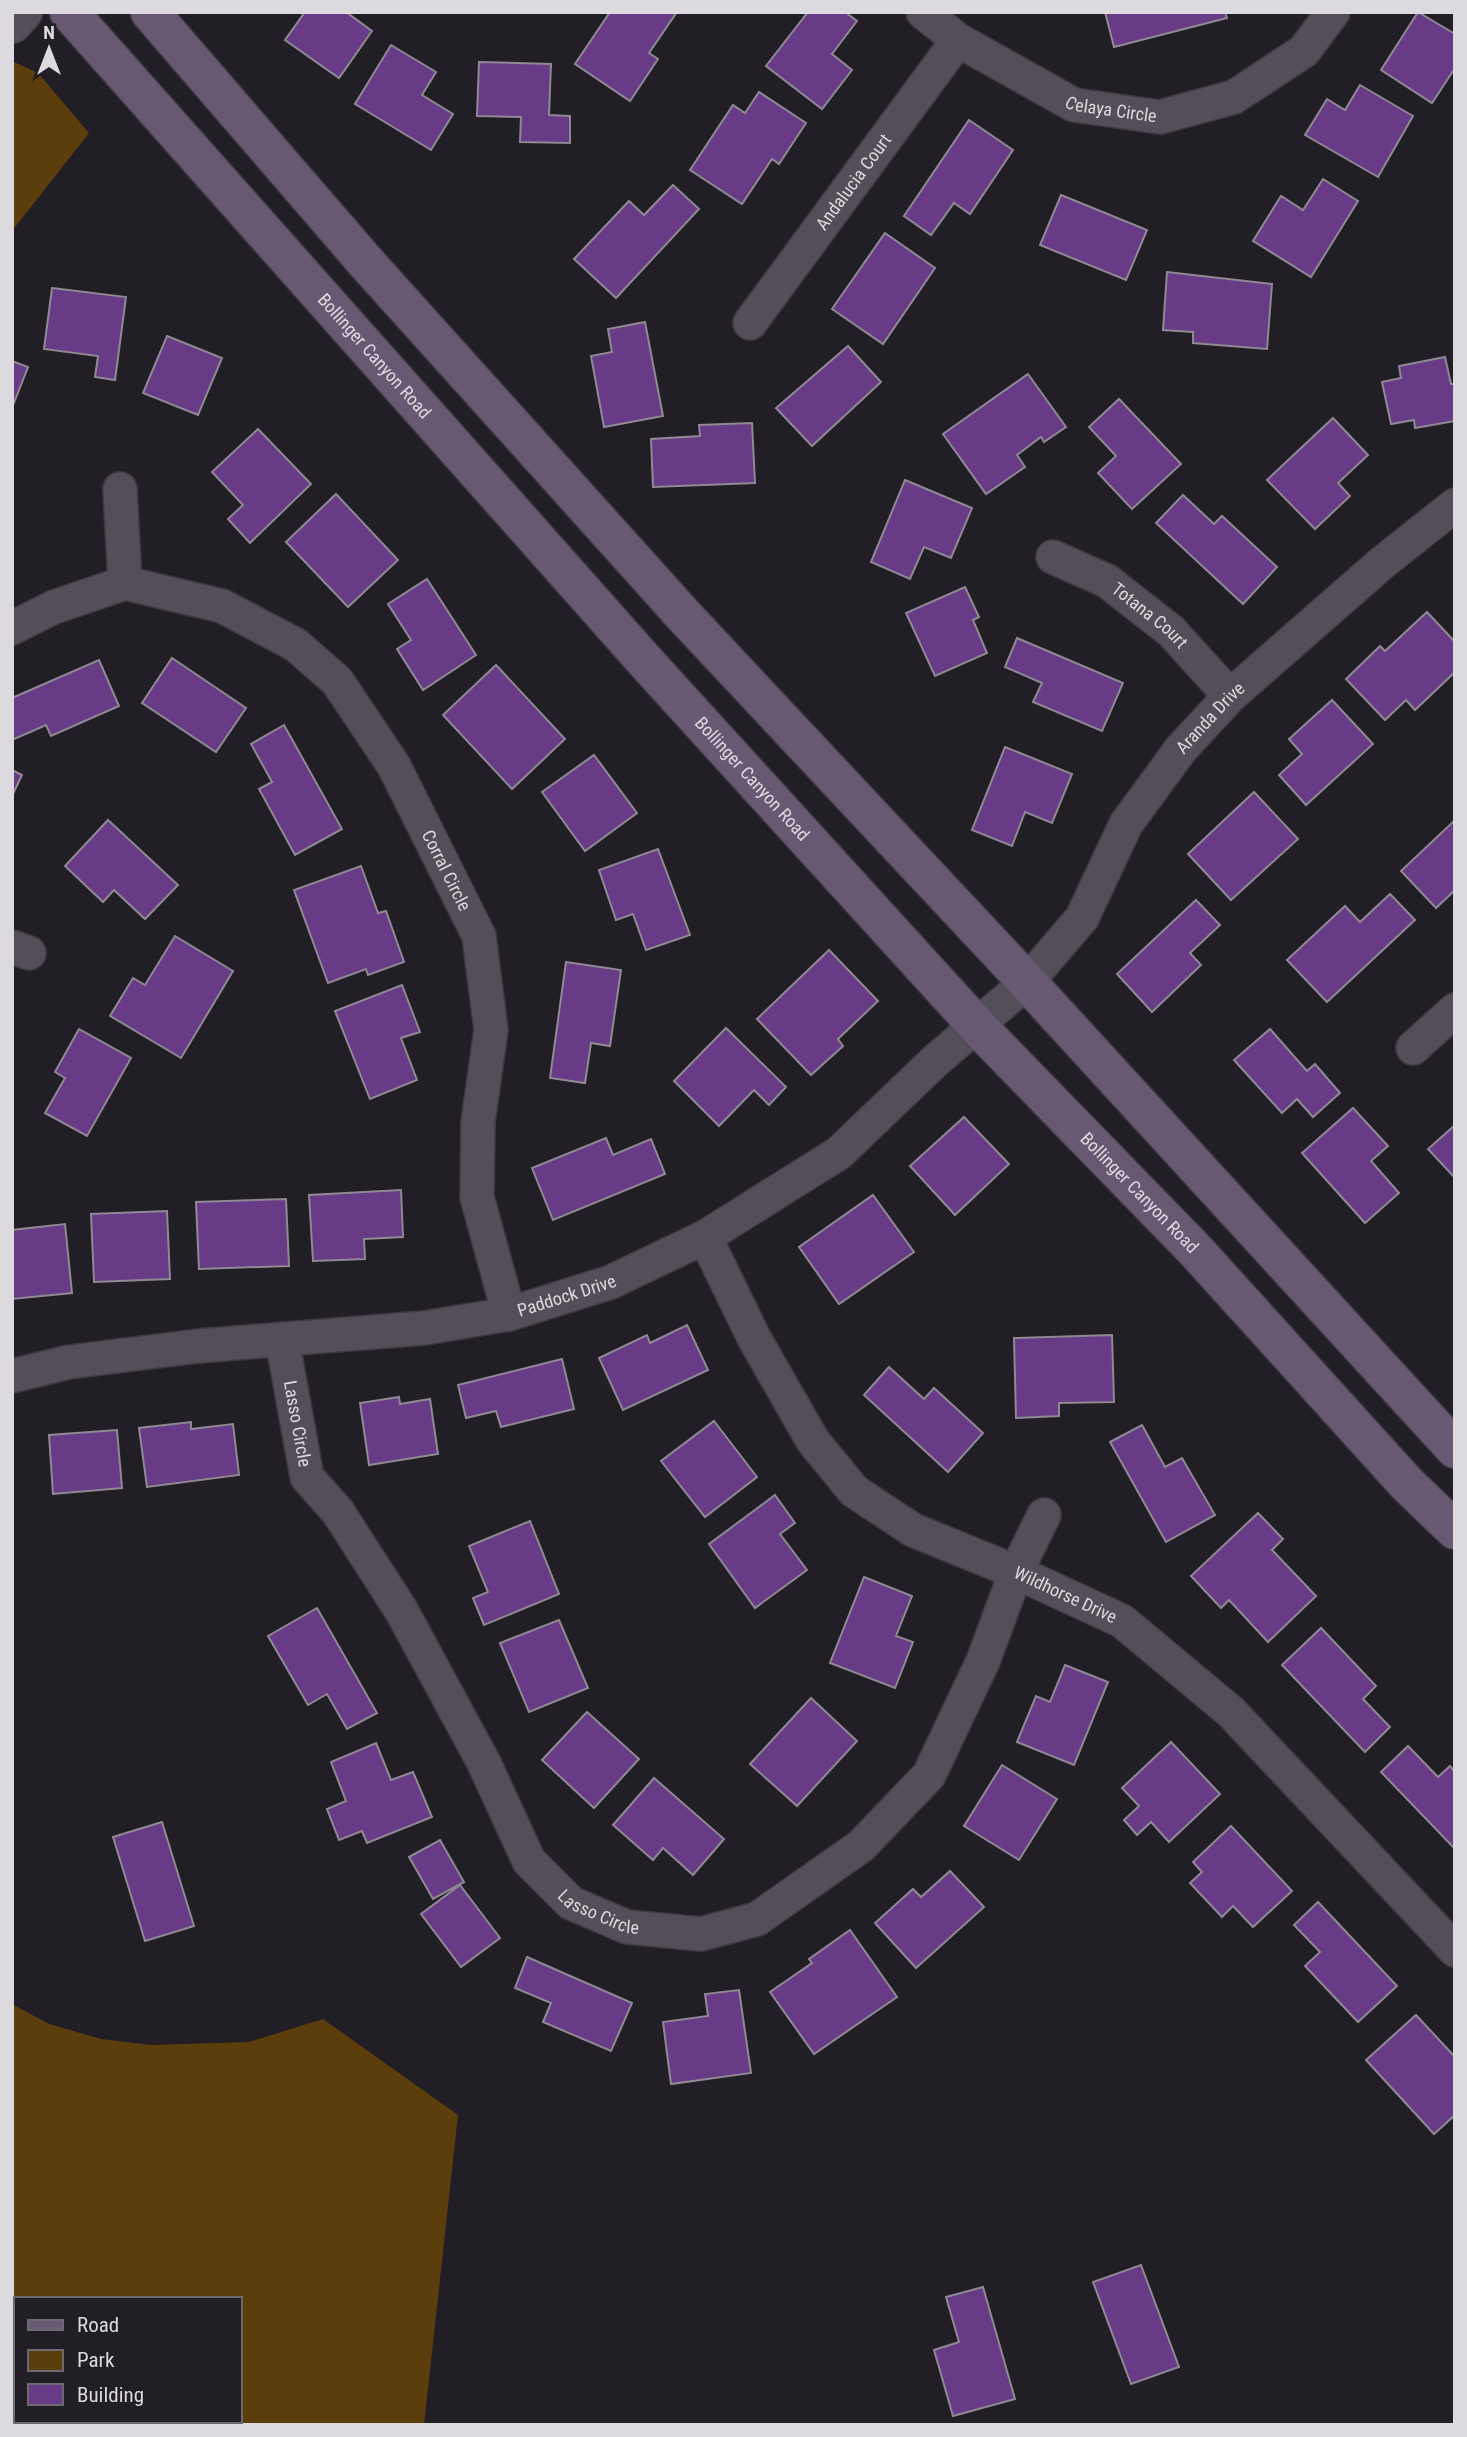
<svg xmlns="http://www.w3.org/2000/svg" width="1467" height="2437" viewBox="0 0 1467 2437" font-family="'Roboto Condensed',sans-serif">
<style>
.green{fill:#5b3e0b;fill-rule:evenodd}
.building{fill:#673b85;stroke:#8f8993;stroke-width:2}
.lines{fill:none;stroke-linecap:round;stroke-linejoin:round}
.minor-casing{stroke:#3e3a41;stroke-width:36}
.tertiary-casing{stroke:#3e3a41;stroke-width:41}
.secondary-casing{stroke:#3e3a41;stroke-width:41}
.minor{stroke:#534e57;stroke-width:33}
.tertiary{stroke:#534e57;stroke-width:38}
.secondary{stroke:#685973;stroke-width:38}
.labels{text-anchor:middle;stroke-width:5;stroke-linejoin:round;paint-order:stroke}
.street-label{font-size:18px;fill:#dddadf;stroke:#221e26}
</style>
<rect width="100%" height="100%" fill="#221e26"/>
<g class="green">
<path d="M12,61L38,73L89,133L12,231Z"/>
<path d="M12,2004L49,2024L101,2039L151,2045L249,2042L323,2019L458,2115L424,2425H12ZM16,2299H240V2421H16Z"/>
</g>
<g class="building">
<path d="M305,12H346L372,31L339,78L285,40Z"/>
<path d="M610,12H677L649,53L658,59L630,101L575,64Z"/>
<path d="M808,12H845L857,21L832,54L852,70L822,109L766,66Z"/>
<path d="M1105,12H1225L1227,18L1114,47Z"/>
<path d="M1418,12L1455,34V68L1432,103L1381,70Z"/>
<path d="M391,45L436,72L422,95L453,114L431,150L355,104Z"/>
<path d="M479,62L551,64L549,115L570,116V143L520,142L521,117L477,116Z"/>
<path d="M1360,85L1413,116L1378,177L1305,135L1327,99L1345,110Z"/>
<path d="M759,92L806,123L779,164L772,159L742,204L690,170L733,105L745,113Z"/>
<path d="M969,120L1013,150L970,214L954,203L931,235L904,216Z"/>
<path d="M1323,179L1358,201L1311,277L1253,241L1281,196L1303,210Z"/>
<path d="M673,185L699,209L616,298L574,259L629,201L644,215Z"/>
<path d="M1061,195L1147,230L1126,280L1040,245Z"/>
<path d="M885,233L935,268L883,344L832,309Z"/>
<path d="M1167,272L1272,284L1267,349L1193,343V332L1163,330Z"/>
<path d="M52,288L126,297L115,380L95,377L98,356L44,349Z"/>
<path d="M645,322L663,416L604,427L591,356L612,352L608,329Z"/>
<path d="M167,336L222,358L198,415L143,393Z"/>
<path d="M848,346L881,382L812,446L776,408Z"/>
<path d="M1445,357L1451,384H1455V421L1415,428L1414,420L1391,424L1382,382L1401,378L1399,366Z"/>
<path d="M12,361L28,367L12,408Z"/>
<path d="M1028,374L1066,427L1044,442L1041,437L1017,455L1025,467L986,494L943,434Z"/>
<path d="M1119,399L1181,464L1132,509L1098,473L1116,456L1089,427Z"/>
<path d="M1333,418L1368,455L1338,483L1350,496L1315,529L1267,480Z"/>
<path d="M752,423L755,483L653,487L651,439L700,436L699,425Z"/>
<path d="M258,429L311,484L250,543L228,519L243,505L212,472Z"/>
<path d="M905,480L972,508L951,558L924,547L910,579L871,562Z"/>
<path d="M336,494L398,560L348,607L286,542Z"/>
<path d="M1183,495L1214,524L1222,516L1277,567L1243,604L1156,523Z"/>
<path d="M427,579L476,655L423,690L397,649L411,640L388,604Z"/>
<path d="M965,587L979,617L973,620L987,653L935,676L906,613Z"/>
<path d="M1427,612L1455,642V672L1415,710L1406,700L1385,720L1346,679L1380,646L1385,651Z"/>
<path d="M1017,638L1123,683L1102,731L1033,702L1042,683L1005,667Z"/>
<path d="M172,658L246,708L216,752L142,703Z"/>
<path d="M99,660L119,706L51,736L46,725L12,740V698Z"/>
<path d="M496,665L565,739L512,789L443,715Z"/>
<path d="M1332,700L1373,744L1306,805L1279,775L1302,754L1289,739Z"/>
<path d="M284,725L342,829L295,855L259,789L272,782L251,744Z"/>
<path d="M1005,747L1072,774L1052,823L1025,812L1012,846L972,830Z"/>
<path d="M594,755L637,813L585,851L542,792Z"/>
<path d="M12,770L22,775L12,796Z"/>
<path d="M1254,792L1298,839L1231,900L1188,854Z"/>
<path d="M108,820L178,885L145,919L114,890L103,902L65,866Z"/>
<path d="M1455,820V890L1436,908L1401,871Z"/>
<path d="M658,849L690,935L646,950L633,914L616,920L599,870Z"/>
<path d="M361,866L378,913L386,911L404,962L368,975L366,969L328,983L294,890Z"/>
<path d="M1390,894L1415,920L1327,1002L1287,960L1345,906L1360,922Z"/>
<path d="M1196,900L1220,925L1190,953L1201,965L1152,1012L1117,974Z"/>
<path d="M175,936L233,971L181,1058L110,1016L133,978L145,985Z"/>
<path d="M829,950L878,1001L838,1039L843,1046L811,1075L757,1019Z"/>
<path d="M566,962L621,970L610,1046L591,1043L585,1083L550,1078Z"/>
<path d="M402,985L420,1032L401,1038L417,1080L370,1099L335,1011Z"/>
<path d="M726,1028L786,1087L769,1105L754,1090L719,1126L674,1081Z"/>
<path d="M79,1029L131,1058L87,1136L45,1113L65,1078L55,1072Z"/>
<path d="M1270,1029L1307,1071L1315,1064L1340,1093L1313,1117L1297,1099L1282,1113L1234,1060Z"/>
<path d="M1353,1108L1388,1146L1371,1161L1399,1193L1365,1223L1302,1153Z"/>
<path d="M964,1117L1009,1164L955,1215L910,1166Z"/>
<path d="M1455,1125V1178L1428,1149Z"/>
<path d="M606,1138L613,1155L651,1139L665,1174L553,1220L532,1168Z"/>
<path d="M401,1190L403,1237L364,1239L365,1259L313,1261L309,1195Z"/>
<path d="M873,1195L914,1252L839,1304L799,1247Z"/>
<path d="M286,1199L289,1266L199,1269L196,1202Z"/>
<path d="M167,1211L170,1279L94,1282L91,1214Z"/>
<path d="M65,1224L72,1293L12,1299V1230Z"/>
<path d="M687,1325L708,1370L623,1410L599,1358L647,1335L650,1343Z"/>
<path d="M1112,1335L1114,1402L1059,1403V1416L1016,1418L1014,1338Z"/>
<path d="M562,1359L574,1409L501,1427L496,1411L466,1418L458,1385Z"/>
<path d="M889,1367L924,1399L934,1388L983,1433L948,1472L864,1395Z"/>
<path d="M399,1397L400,1404L430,1399L438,1454L369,1465L360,1403Z"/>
<path d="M714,1421L757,1477L705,1517L661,1461Z"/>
<path d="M191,1422V1429L233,1424L239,1475L147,1487L139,1428Z"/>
<path d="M1142,1425L1165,1467L1182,1458L1215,1515L1166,1542L1110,1442Z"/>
<path d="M117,1430L122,1488L53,1494L49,1435Z"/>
<path d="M775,1495L795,1523L780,1534L807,1570L755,1608L709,1544Z"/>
<path d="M1258,1513L1283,1539L1272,1550L1316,1596L1268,1642L1229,1600L1221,1608L1191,1576Z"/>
<path d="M530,1521L559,1594L484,1625L473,1598L488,1592L469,1546Z"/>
<path d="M864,1577L912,1596L896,1636L913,1642L895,1688L830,1663Z"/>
<path d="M317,1608L377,1713L347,1729L327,1694L308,1705L268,1636Z"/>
<path d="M559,1620L588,1688L529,1712L500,1643Z"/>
<path d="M1321,1628L1376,1686L1363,1699L1390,1727L1365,1752L1282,1665Z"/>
<path d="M1065,1665L1108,1682L1074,1765L1017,1742L1036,1696L1050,1702Z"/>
<path d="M811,1698L857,1741L797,1806L750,1764Z"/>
<path d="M587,1712L639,1759L594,1808L542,1760Z"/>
<path d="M1171,1742L1220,1794L1169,1842L1151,1822L1137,1835L1124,1820L1139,1806L1122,1788Z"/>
<path d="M376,1743L391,1780L413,1772L432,1817L367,1843L362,1831L339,1840L327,1809L346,1801L331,1762Z"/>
<path d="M1408,1746L1438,1777L1450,1766L1455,1772V1849L1381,1772Z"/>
<path d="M1002,1765L1057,1799L1019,1860L964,1826Z"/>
<path d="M654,1778L724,1839L693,1875L663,1848L653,1860L613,1825Z"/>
<path d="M162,1822L194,1926L145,1941L113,1837Z"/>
<path d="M1231,1826L1292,1891L1253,1927L1233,1906L1222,1917L1190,1883L1202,1872L1193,1862Z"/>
<path d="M440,1840L464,1882L433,1899L409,1857Z"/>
<path d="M950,1871L984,1907L916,1968L875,1923L913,1889L921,1897Z"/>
<path d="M460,1885L500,1938L461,1967L421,1914Z"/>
<path d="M1318,1902L1397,1986L1358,2022L1305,1966L1320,1952L1294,1925Z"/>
<path d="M850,1930L897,1997L814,2054L770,1992L812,1963L809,1959Z"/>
<path d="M527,1957L632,2003L611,2051L543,2022L551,2003L515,1988Z"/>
<path d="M739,1990L751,2073L671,2084L663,2022L708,2016L705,1994Z"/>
<path d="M1416,2015L1455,2057V2115L1434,2134L1366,2060Z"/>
<path d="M1141,2265L1179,2367L1131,2384L1093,2282Z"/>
<path d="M983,2287L1015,2399L953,2416L934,2350L959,2342L946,2297Z"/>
</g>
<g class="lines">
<defs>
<g id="minor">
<path id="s1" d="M923,12L958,40L1074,105L1160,117L1234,97L1304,51L1333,12"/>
<path id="s2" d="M750,323L958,40"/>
<path d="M120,489L125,583"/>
<path id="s3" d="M1053,557L1107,581L1171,631L1230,696"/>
<path id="s4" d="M12,628L54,607L125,583L222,606L296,645L337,681L394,766L479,936L491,1030L478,1122L477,1197L509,1314"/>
<path d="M12,947L29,953"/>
<path d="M1413,1048L1455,1010"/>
<path id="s5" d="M705,1237L754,1338L813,1441L854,1491L913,1530L1016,1572L1122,1621L1231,1712L1455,1950"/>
<path id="s6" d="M282,1339L307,1477L338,1512L401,1610L484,1763L529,1861L571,1903L627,1927L701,1934L757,1919L861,1846L929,1775L983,1661L1016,1572L1044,1515"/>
<path id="s7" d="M12,1376L69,1362L198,1346L424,1328L509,1314L611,1282L705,1237L839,1153L935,1061L1027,982L1082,918L1126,824L1181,749L1230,696L1382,563L1455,505"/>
</g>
<path id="tertiary" d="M12,24L23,12"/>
<g id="secondary">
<path id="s8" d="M69,12L644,660L978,1027L1196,1251L1407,1484L1455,1530"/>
<path d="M150,12L363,259L685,617L1027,982L1455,1449"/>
</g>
</defs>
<use href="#minor" class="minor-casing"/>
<use href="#tertiary" class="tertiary-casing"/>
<use href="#secondary" class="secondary-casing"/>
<use href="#minor" class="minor"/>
<use href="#tertiary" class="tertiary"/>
<use href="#secondary" class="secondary"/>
</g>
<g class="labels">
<g class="street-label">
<text dy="6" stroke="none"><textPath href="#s1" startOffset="215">Celaya Circle</textPath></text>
<text dy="6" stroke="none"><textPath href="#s2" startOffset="175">Andalucia Court</textPath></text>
<text dy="6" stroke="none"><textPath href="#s8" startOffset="460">Bollinger Canyon Road</textPath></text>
<text dy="6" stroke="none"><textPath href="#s3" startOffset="114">Totana Court</textPath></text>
<text dy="6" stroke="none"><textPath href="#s7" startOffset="1449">Aranda Drive</textPath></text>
<text dy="6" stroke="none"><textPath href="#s8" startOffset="1027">Bollinger Canyon Road</textPath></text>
<text dy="6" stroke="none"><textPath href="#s4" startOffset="579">Corral Circle</textPath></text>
<text dy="6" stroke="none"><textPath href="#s8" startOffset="1594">Bollinger Canyon Road</textPath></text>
<text dy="6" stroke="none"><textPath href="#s7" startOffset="562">Paddock Drive</textPath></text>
<text dy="6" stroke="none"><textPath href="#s6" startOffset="86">Lasso Circle</textPath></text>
<text dy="6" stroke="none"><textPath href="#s5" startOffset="532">Wildhorse Drive</textPath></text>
<text dy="6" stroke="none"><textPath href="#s6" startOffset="674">Lasso Circle</textPath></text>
</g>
</g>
<rect width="1467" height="2437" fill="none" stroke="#dddadf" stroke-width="28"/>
<rect x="14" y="2297" width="228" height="126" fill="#221e26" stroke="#6d6970" stroke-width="2"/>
<rect x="28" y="2320" width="35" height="10" fill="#685973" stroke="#6d6970" stroke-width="2"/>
<text x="77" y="2332" font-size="21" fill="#dddadf">Road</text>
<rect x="28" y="2350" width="35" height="21" fill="#5b3e0b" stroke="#6d6970" stroke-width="2"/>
<text x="77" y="2367" font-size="21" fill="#dddadf">Park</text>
<rect x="28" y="2384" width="35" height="21" fill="#673b85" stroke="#6d6970" stroke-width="2"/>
<text x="77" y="2402" font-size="21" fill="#dddadf">Building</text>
<g transform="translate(49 49)" stroke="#221e26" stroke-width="5" paint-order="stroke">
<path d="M0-5L12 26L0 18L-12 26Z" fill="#dddadf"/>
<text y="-10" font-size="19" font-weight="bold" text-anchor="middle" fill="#dddadf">N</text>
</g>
</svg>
